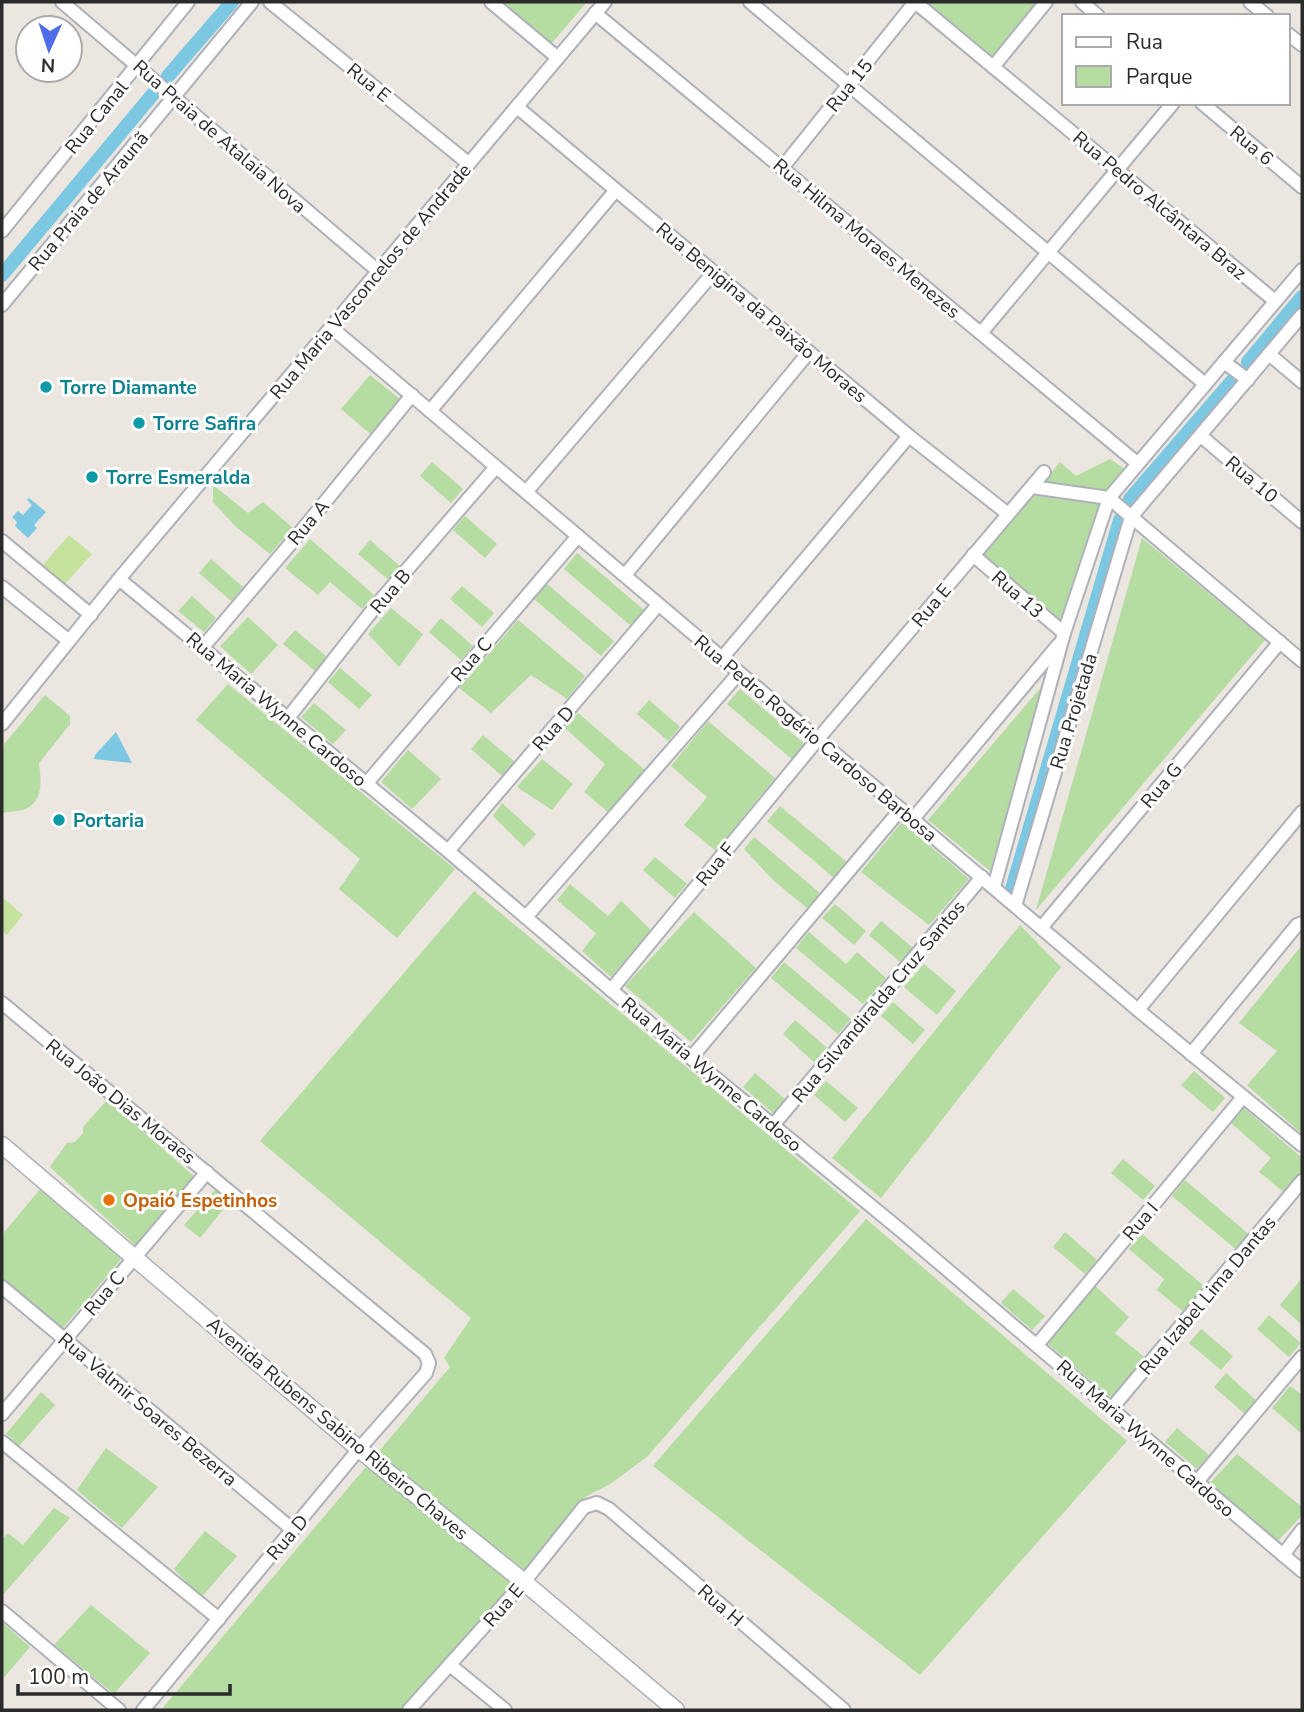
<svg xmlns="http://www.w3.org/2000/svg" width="1304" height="1712" viewBox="0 0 1304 1712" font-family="'Nunito Sans',sans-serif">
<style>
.green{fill:#b5dca1}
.pitch{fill:#c6e39d}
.water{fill:#7cc8e3}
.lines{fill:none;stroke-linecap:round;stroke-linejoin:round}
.canal{stroke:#7cc8e3;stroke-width:14}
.street-casing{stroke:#afb1ba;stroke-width:16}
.secondary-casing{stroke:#afb1ba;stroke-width:19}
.street{stroke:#fff;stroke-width:12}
.secondary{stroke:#fff;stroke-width:16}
.culture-dot{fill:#0f9aa8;stroke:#fff;stroke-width:2.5}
.food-dot{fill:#e8710a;stroke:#fff;stroke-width:2.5}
.labels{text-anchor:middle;stroke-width:6;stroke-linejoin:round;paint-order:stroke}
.street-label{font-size:19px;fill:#2b2b2b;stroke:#fff}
.culture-label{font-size:19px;font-weight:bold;fill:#0d838f;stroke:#fff;text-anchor:start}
.food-label{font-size:19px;font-weight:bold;fill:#c56008;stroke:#fff;text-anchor:start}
</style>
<rect width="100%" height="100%" fill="#ebe6df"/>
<g class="green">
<path d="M502,2H587L552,43Z"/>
<path d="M924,2H1038L992,57Z"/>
<path d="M370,375L401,400L373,436L341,409Z"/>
<path d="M1110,459L1125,469L1104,496L1061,622L982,557L1060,462L1076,476Z"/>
<path d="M432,462L463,489L451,503L420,476Z"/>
<path d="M213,485L248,513L263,502L293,528L270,554L235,526L213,502Z"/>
<path d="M465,516L497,544L485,558L453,530Z"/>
<path d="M1142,538L1265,640L1036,910Z"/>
<path d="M310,539L374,595L362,609L330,582L318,595L285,568Z"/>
<path d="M370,540L402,568L390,581L358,554Z"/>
<path d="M577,553L644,610L630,625L564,569Z"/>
<path d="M211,559L243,587L231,601L199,573Z"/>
<path d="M547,584L614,641L601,656L534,599Z"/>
<path d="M462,586L494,613L482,627L450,599Z"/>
<path d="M192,596L216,618L204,632L178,611Z"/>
<path d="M391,608L423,634L399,667L368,634Z"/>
<path d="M248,617L278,645L251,674L220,646Z"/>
<path d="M441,618L473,646L461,660L429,632Z"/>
<path d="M518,620L585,676L567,699L531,675L491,713L459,688Z"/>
<path d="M295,630L327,657L315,671L283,644Z"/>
<path d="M340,668L372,695L359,709L328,682Z"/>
<path d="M228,684L455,869L397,938L339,889L360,859L196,720Z"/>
<path d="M1043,685L990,871L928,820Z"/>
<path d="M740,689L807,746L794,761L727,704Z"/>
<path d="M45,695L70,716V724L39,763C41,780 44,801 25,809C18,812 9,811 2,813V747Z"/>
<path d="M649,700L680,727L668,741L637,714Z"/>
<path d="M314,703L346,730L333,744L301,717Z"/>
<path d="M578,713L645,770L608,812L584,792L605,764L565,728Z"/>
<path d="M708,721L775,778L716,851L684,825L707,797L671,766Z"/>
<path d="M483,735L515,762L502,776L471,749Z"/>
<path d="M408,750L441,779L412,809L381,782Z"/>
<path d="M542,759L573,784L552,810L517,787Z"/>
<path d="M502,803L536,834L524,847L493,816Z"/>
<path d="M780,806L847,862L834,878L767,821Z"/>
<path d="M902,822L969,879L929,925L861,872Z"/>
<path d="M754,837L821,894L808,909L774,881L744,849Z"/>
<path d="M655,857L687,884L675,898L643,870Z"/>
<path d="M570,884L608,916L621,901L651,930L611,977L582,951L596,933L557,900Z"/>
<path d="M474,891L860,1211L647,1457L610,1484L585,1497L527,1568L404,1710H161L450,1367L444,1358L471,1318L260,1141Z"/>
<path d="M835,904L866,931L854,945L822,918Z"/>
<path d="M694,912L756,968L691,1042L625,986Z"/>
<path d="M881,921L913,948L900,962L869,935Z"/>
<path d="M1020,925L1061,967L881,1198L832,1158Z"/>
<path d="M809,932L846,964L857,952L886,978L863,1004L796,948Z"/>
<path d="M1302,945V1132L1301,1133L1247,1085L1277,1051L1239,1023Z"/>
<path d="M784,962L851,1019L838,1034L771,978Z"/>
<path d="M924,964L956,991L937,1015L904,987Z"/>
<path d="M893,1002L925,1030L913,1044L881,1016Z"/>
<path d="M795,1020L827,1048L814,1062L783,1034Z"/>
<path d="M1194,1071L1225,1098L1213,1112L1181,1085Z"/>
<path d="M755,1073L786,1100L774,1114L743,1087Z"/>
<path d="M826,1081L858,1108L845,1122L814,1095Z"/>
<path d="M107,1100L196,1178L136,1246L50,1167L67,1143L75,1142L83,1133V1127Z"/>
<path d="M1244,1108L1302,1158V1175L1286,1194L1259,1172L1271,1158L1231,1123Z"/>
<path d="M1123,1159L1155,1186L1143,1200L1111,1173Z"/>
<path d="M1185,1180L1252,1237L1239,1252L1172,1196Z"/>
<path d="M41,1188L123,1257L62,1329L2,1279V1235Z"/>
<path d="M215,1190L229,1202L200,1238L184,1225Z"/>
<path d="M866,1219L1127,1441L920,1675L653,1466Z"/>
<path d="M1065,1232L1097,1260L1085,1274L1053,1247Z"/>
<path d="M1142,1234L1209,1290L1186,1314L1157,1290L1164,1279L1129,1249Z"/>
<path d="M1302,1278V1325L1280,1305Z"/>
<path d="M1095,1286L1129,1317L1115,1333L1149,1361L1114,1400L1047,1343Z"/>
<path d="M1013,1289L1045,1316L1032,1330L1001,1303Z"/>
<path d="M1269,1315L1301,1343L1289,1357L1257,1329Z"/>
<path d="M1201,1329L1233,1356L1221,1370L1189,1343Z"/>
<path d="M1226,1373L1257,1401L1245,1414L1214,1387Z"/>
<path d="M1290,1386L1302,1395V1434L1272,1408Z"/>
<path d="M41,1392L55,1405L19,1446L6,1434Z"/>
<path d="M1177,1428L1209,1455L1197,1469L1165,1442Z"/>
<path d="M106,1448L158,1487L122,1528L77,1490Z"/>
<path d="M1237,1454L1302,1507V1515L1278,1541L1209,1484Z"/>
<path d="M54,1508L70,1518L2,1596V1540L8,1533L23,1545Z"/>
<path d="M205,1531L237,1556L201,1598L174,1569Z"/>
<path d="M91,1605L150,1653L114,1694L54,1645Z"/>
<path d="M2,1622L30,1647L2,1680Z"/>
</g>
<g class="pitch">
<path d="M69,535L92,554L65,584L43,565Z"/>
<path d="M2,897L23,915L7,935L2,931Z"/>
</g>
<g class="water">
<path d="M29,498L46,512L34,525L37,528L28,538L15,526L17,522L12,517L18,511L23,515L32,505L27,500Z"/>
<path d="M116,732L132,763L94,759L95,755Z"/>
</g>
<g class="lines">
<g class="canal">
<path d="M168,76L232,2"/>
<path d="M2,275L153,94"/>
<path d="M1248,362L1302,297"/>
<path d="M1130,499L1232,381"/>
<path d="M1011,892L1120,520"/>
</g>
<defs>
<g id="street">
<path d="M62,2L378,271"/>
<path d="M270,2L468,163"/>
<path d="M491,2L558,58"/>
<path d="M750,2L1205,384"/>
<path d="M915,2L1275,301"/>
<path d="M1082,2L1098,16"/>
<path d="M1250,2L1267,16"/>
<path d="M595,13L1137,463"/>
<path d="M1288,34L1302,45"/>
<path d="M993,67L1046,2"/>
<path d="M1202,103L1302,187"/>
<path d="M517,107L909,436L1008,514"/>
<path d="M782,168L915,2"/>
<path d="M2,231L188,2"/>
<path d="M2,305L252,2"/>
<path d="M332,328L1138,1010L1302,1145"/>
<path d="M981,333L1173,103"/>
<path d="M1269,354L1302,382"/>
<path d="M1224,362L1248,380"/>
<path d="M430,411L616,190"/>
<path d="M1201,436L1302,522"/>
<path d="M1032,487L1109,498"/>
<path d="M526,492L714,272"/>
<path d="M1109,498L1302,661"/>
<path d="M2,541L91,615"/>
<path d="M973,555L1064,633"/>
<path d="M625,575L809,352"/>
<path d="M119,579L448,851L691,1058L904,1233L1302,1571"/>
<path d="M2,587L69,641"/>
<path d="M203,647L303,529L412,395"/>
<path d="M722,658L909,436"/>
<path d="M288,718L379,602L496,467"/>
<path d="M2,724L119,579L605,2"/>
<path d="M366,784L578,536"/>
<path d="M913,819L1058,645"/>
<path d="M448,851L658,605"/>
<path d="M994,887L1064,633L1109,498L1302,270"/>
<path d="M1015,906L1131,517L1302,315"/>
<path d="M526,917L739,673"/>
<path d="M1041,928L1280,642"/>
<path d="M611,990L818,739L1044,472"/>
<path d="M2,1003L425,1354L429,1363L426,1373L359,1449L143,1710"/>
<path d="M1138,1010L1302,812"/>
<path d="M1191,1054L1297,925L1302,923"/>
<path d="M691,1058L901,809"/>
<path d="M774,1124L982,877"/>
<path d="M2,1287L293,1530"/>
<path d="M1037,1345L1243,1097"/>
<path d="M1112,1408L1302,1181"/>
<path d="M2,1414L207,1172"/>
<path d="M2,1442L219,1619"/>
<path d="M1196,1483L1302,1357"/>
<path d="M1283,1555L1302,1530"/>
<path d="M2,1611L119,1710"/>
<path d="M450,1665L505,1710"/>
<path d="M409,1710L524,1582L584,1507L597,1503L609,1509L844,1710"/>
</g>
<path id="secondary" d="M2,1145L359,1449L524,1582L676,1710"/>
</defs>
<use href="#street" class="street-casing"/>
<use href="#secondary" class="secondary-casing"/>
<use href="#street" class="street"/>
<use href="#secondary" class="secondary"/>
</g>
<g class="culture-dot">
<circle cx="46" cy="387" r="7"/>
<circle cx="139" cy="423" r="7"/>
<circle cx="92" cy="477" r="7"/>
<circle cx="59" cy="820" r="7"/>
</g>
<circle class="food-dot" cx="109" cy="1200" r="7"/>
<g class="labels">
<g class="street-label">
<text transform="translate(369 82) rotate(39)" y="7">Rua E</text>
<text transform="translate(849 85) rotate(-51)" y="7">Rua 15</text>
<text transform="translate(96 117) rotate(-51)" y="7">Rua Canal</text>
<text transform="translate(220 136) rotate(41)" y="7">Rua Praia de Atalaia Nova</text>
<text transform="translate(1252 145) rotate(40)" y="7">Rua 6</text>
<text transform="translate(88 201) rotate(-50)" y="7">Rua Praia de Araunã</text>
<text transform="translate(1160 205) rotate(40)" y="7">Rua Pedro Alcântara Braz</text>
<text transform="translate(867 238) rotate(40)" y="7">Rua Hilma Moraes Menezes</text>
<text transform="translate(370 281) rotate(-50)" y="7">Rua Maria Vasconcelos de Andrade</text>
<text transform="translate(762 312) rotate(40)" y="7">Rua Benigina da Paixão Moraes</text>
<text transform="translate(1252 479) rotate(40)" y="7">Rua 10</text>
<text transform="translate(308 522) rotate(-50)" y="7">Rua A</text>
<text transform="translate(390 591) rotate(-50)" y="7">Rua B</text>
<text transform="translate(1018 594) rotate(41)" y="7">Rua 13</text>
<text transform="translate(931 605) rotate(-50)" y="7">Rua E</text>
<text transform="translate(471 659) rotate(-49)" y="7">Rua C</text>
<text transform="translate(277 709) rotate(40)" y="7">Rua Maria Wynne Cardoso</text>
<text transform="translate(1073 711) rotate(-73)" y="7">Rua Projetada</text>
<text transform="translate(553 728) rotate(-49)" y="7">Rua D</text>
<text transform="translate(816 738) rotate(40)" y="7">Rua Pedro Rogério Cardoso Barbosa</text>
<text transform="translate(1161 785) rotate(-50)" y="7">Rua G</text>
<text transform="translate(715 864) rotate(-51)" y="7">Rua F</text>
<text transform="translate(878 1001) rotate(-50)" y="7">Rua Silvandiralda Cruz Santos</text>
<text transform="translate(712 1074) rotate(40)" y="7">Rua Maria Wynne Cardoso</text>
<text transform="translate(121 1101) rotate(39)" y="7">Rua João Dias Moraes</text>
<text transform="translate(1140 1221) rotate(-50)" y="7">Rua I</text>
<text transform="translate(104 1293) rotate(-50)" y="7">Rua C</text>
<text transform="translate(1207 1295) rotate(-50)" y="7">Rua Izabel Lima Dantas</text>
<text transform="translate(148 1409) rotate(40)" y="7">Rua Valmir Soares Bezerra</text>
<text transform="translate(338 1428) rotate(40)" y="7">Avenida Rubens Sabino Ribeiro Chaves</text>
<text transform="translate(1146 1438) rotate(41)" y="7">Rua Maria Wynne Cardoso</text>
<text transform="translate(287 1537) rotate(-50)" y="7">Rua D</text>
<text transform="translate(503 1605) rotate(-49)" y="7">Rua E</text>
<text transform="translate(721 1605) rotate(41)" y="7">Rua H</text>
</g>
<g class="culture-label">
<text x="60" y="394">Torre Diamante</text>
<text x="153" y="430">Torre Safira</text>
<text x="106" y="484">Torre Esmeralda</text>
<text x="73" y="827">Portaria</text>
</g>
<g class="food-label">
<text x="123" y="1207">Opaió Espetinhos</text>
</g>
</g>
<rect width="1304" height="1712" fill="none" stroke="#2b2b2b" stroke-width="7"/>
<rect x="1062" y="14" width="228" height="91" fill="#ffffff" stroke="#aaaaaa" stroke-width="2"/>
<rect x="1076" y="37" width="35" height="10" fill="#ffffff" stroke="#aaaaaa" stroke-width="2"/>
<text x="1126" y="49" font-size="21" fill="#2b2b2b">Rua</text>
<rect x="1076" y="66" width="35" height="21" fill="#b5dca1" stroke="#aaaaaa" stroke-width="2"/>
<text x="1126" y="84" font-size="21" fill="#2b2b2b">Parque</text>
<g transform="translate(49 49) rotate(183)"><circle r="33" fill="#ffffff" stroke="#aaaaaa" stroke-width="2"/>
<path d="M0-5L12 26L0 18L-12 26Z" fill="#4f6de8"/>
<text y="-10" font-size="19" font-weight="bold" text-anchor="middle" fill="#2b2b2b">N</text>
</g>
<path d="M18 1684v10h212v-10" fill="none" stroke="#2b2b2b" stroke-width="3.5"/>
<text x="28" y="1684" font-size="21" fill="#2b2b2b" stroke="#ffffff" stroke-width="5" paint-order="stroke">100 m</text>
</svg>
